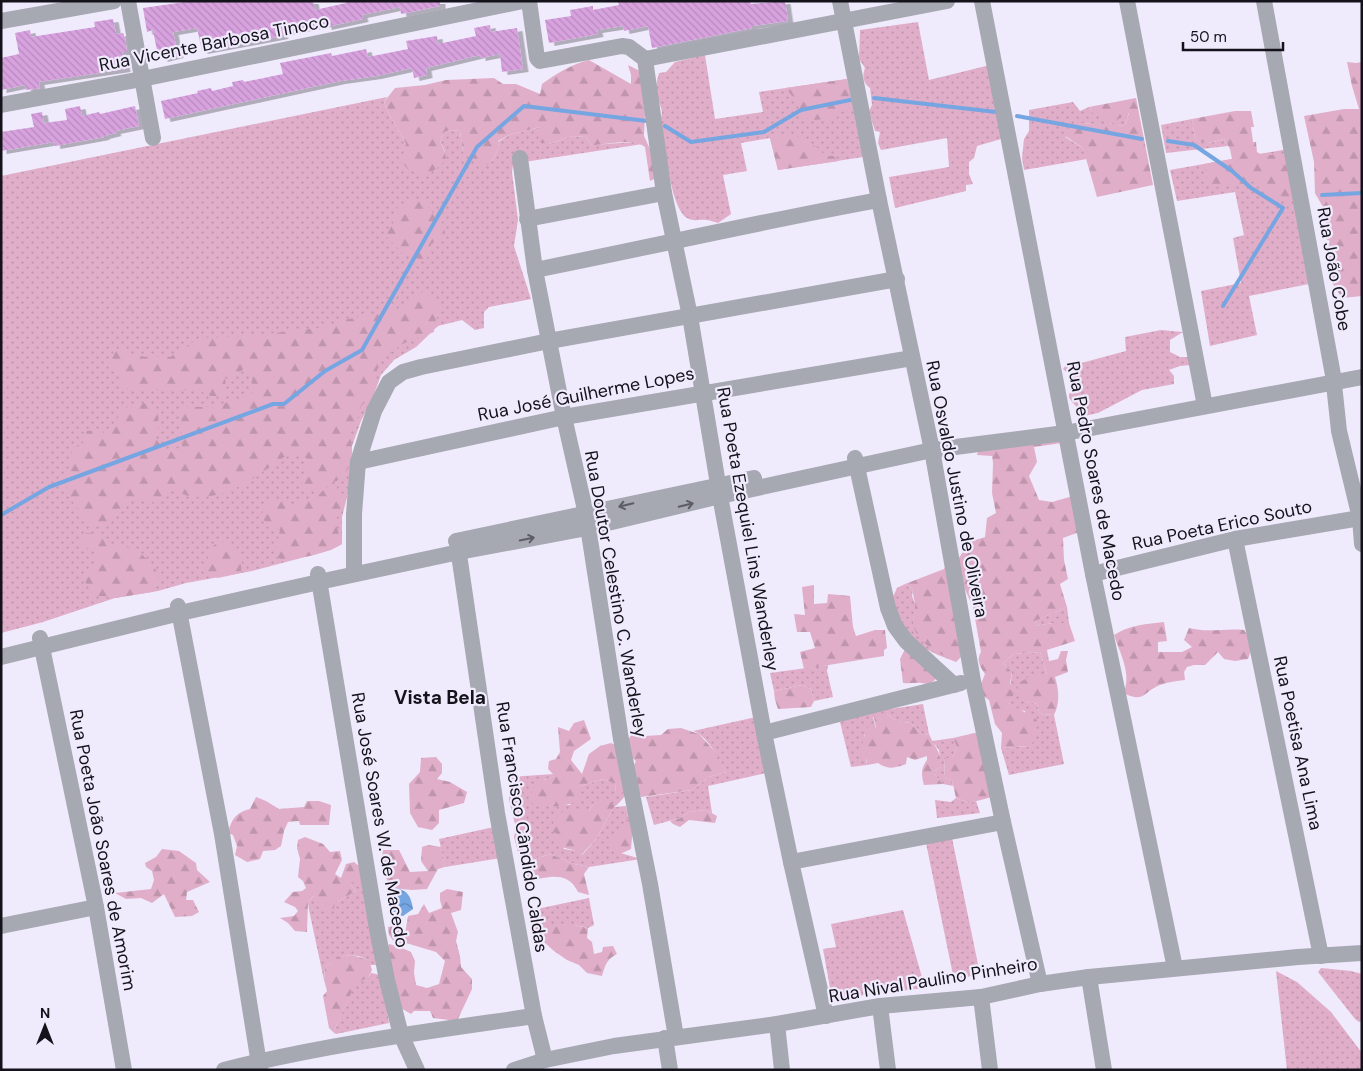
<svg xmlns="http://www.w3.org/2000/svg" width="1363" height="1071" viewBox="0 0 1363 1071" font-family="'DM Sans',sans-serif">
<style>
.grass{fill:url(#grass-dots)}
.forest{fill:url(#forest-firs)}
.water{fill:url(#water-waves)}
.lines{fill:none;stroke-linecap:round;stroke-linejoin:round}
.stream{stroke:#75a6e2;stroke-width:4}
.building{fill:url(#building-back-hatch);filter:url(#shadow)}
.minor{stroke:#a6a8b2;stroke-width:16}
.oneway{stroke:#5d5d66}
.labels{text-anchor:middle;stroke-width:4.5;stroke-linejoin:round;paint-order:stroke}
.street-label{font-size:18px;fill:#14121a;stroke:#f0eafd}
.neighbourhood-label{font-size:19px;font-weight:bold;fill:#14121a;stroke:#f0eafd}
</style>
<defs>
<pattern id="grass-dots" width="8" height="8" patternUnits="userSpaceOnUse" patternTransform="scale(1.25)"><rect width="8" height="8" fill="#e0aec9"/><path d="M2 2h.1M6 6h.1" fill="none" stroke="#bf95ac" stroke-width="1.8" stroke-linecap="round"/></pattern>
<pattern id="forest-firs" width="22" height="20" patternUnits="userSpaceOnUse" patternTransform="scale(1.25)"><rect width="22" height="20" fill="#e0aec9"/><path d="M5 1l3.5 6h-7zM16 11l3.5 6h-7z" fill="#bf95ac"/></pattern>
<pattern id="water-waves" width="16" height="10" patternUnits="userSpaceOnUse" patternTransform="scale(1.25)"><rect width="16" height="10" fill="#75a6e2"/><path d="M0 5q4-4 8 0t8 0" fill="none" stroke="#5f86b6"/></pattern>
<pattern id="building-back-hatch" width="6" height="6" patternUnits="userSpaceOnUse" patternTransform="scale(1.25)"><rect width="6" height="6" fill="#d8a2df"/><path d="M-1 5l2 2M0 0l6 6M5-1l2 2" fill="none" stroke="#b88abf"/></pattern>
<filter id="shadow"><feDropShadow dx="5.5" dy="3" stdDeviation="0" flood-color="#0004"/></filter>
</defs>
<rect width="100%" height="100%" fill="#f0eafd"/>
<g class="grass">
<path d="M918,22L929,80L990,65L1001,139L977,146L974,158L969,162V174L973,184L966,185V191L895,208L889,177L949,167L947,138L881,150L878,143L880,132L875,131L869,111L872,105L870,88C863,83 862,76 865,68L859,59L860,30Z"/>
<path d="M705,55L715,119L763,112L759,92L847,79L863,157L778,170L770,138L741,143L747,171L723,175L731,214L718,223C714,222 710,220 706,220C699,219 694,222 687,218C669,206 665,140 661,118C664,109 659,105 657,98C654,89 657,81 659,73L666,72L675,62Z"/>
<path d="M387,97L384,102C389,117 399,129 406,144L445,152L440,141L443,133L449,130L460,131L463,152L492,161L499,147L498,142L509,135L540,127L549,144L572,136L586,137L592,145L634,142L643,144L524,162L513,165L512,172L518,220L514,246L531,299L489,307L484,312V328L475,330L462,320L438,326L416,347L394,360L381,375L374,394L361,421L352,446L350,485L342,517V544L331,550L252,571L186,583L158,591L115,598L43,622L1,633V176Z"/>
<path d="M1073,102L1080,111L1089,107L1093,113H1099L1110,124L1129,112L1125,125C1112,127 1100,127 1086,123L1065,137L1083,148L1087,159L1024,170L1022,158L1024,139L1029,131V110Z"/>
<path d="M1192,119L1195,139C1205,146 1214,142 1224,139L1228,146L1166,153L1161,125Z"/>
<path d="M1288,149L1309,284L1249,296L1257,335L1210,346L1201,291L1241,283L1233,238L1244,235L1235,192L1177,201L1170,170Z"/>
<path d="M1161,330L1183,332L1170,340V352L1180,357H1188L1191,365L1180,366L1169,370L1174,376V384L1142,390L1098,413L1084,416L1069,398V394L1075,388L1074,379L1063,369L1066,365L1070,366L1126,351L1125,337Z"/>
<path d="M905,584L913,589L912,596L916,606L913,620L926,645L956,662L938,655L920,646L913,639L895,612L891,601L897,588Z"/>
<path d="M1067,607L1069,623H1052L1037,626L1035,621L1039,619Z"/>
<path d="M1040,652L1047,674L1027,701L1037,704L1039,712L1042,714L1054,715L1064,764L1009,775L1001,748L1031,746L1025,711L1017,710L1008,703L1012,672L1003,663L1014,654Z"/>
<path d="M828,665L827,671L833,697L814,701L811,689L802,685L774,691L770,673Z"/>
<path d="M923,704L929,734L923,735L911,723L897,721L887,714L873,717L876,729L864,735L867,765L851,767L840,722L874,709H891Z"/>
<path d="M756,717L766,773L708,786L712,813L706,810L689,812L680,818L654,825L646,797L692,790L709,777L726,772C720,760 707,735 693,731Z"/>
<path d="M953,738L957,747L952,758H944L945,778L952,780L953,786L943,784L932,772L941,767L939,750L932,741Z"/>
<path d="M554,774L556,776L544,780L555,805H570L580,786L603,779L616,784L615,792L628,788L626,795L617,805L594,803L589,810L557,834L564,849L577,851L582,855L597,838L614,807L626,806L628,819L610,850L641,859L589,867L574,864L550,854L532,860L519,856L514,837L516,828L509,800L510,777Z"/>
<path d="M956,798L969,803L976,801L980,813L937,818L935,800L951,802Z"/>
<path d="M494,827L501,858L445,867L439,839Z"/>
<path d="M952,838L980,974L954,980L926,843Z"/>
<path d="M363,875L376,965H370L368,960C350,951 340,956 325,967L324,980L309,910L308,902L314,896L335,903L356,891L348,882Z"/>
<path d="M589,898L594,925L588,928C566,923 555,923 535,934L532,910Z"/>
<path d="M903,910L925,988L832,999L823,949L836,947L831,924Z"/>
<path d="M1321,968L1351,971L1362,974V1021L1359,1022L1355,1019L1318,972Z"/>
<path d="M1276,971L1297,982L1331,1012L1362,1053V1070H1287Z"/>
<path d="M371,973L381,975L389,1023L336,1034L333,1032L356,982L368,978Z"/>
</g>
<g class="forest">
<path d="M589,60L631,84V75L628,65L638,70L642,74L645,112L644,136L654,158V179L650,181L645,147C633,137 607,145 592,145L586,137L572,136L549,144L538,142L540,127L509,135L498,141L499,147L492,161L486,166L463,152L460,131L449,130L443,133L440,141L445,153L446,159C439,168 433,172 422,175L415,170L410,171L401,162L406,144C399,129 389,117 384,102L395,88L425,85L446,80L494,78L503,84H516L540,94L542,84C556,74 572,64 589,60Z"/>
<path d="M1347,62L1356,63L1362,62V296L1342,298L1329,278V262L1326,248L1330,241L1324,238L1322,235L1327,219L1324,209L1315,193L1314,162L1304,116L1344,109H1359L1352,86Z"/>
<path d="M847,79L853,108L842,111L836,118L813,120L803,117L795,100L786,88Z"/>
<path d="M1136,98L1153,185L1097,197L1083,148L1065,136V132L1076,122C1094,124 1108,128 1125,125L1129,113L1110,124L1101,120L1099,113H1093L1089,107Z"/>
<path d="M1235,111H1251L1254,127H1251L1253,142H1256L1257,152L1264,156L1278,154C1289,165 1291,182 1295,197L1285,201L1269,197L1258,180L1237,185L1216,187L1207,179L1205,164L1232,159L1230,149L1224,139C1213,142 1205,146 1195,139L1192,119Z"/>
<path d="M786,134C805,138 812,142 826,156H833L839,161L778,170L770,138Z"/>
<path d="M423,198L430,210L444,225L445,237L432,242L426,261L404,255L386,236L396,217L398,205Z"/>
<path d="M424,291L441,308L434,325V332L402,344L378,363L374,394L361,406L357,421L351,432L352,453L345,477L334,482L345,504L335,521L342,544C323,555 302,558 281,560L275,554L280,530L260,518L265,507L274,499L292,505L317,496L332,483L310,492L301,482L309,459L290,453C260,473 228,502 189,496C185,496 180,492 176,489L151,503L131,498L122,506L111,522L93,526C79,510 61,494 68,471C71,462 72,459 72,448L83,443L87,431L100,430L110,438C114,423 120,406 138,403C144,402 152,406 157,408L159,426L154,436L164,450L182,448V423L180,407H213L252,394V378L245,367L233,380L225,378L226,386L223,396H211L195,389L176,391L122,388L119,375L111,363L114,349H123L130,354L146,357H170L199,338L250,336L325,327L344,320L400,309Z"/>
<path d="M1061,429L1062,443L1034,447L1037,462L1029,476L1039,500L1052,502L1073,496L1082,531L1063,538L1064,560L1068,579L1060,584L1067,607L1035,621L1037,626L1052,623H1069L1075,641L1047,650L1049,661L1058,659L1061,651H1068L1066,660L1068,672L1055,677C1059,690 1060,703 1054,715L1042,714L1039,712L1037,704L1027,701L1017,692L1019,683L1033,674H1047L1040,652L1014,654L1003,663L1012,672L1010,683L1014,694L1008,703C1018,710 1027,712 1037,720L1036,735L1031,746L1001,748L1002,733L995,724L989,700L980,694L979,689L985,674C980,666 976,661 981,652L973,607L954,565L963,552V544L985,537L987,518L996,513L992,493L993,463L992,456L977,455L979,448Z"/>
<path d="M86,533L99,534L109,543L137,550L153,565L159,575L157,585L152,592L115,598L93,595L82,577L97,565L94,550L79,545L80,538Z"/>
<path d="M220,541L235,545L242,556L241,573L218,578L203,571L207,564L209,549Z"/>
<path d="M947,563L961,657L956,662C938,652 914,644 913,620C913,616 915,612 915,608C916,601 912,596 913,589L905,584L944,569Z"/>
<path d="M814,585V604L827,603L828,594L850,596L853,627L856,636L875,630H885L887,648L884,650V656L804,669L800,652L815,648L810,632H797L794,614L805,615L802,587Z"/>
<path d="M1164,622L1167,641L1158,642V652H1182L1192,647L1184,640L1189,628C1208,633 1225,628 1244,630C1251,639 1253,648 1248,659L1235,661L1224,659L1218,652L1205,665H1194L1187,667L1184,672L1185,680C1177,681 1168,682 1160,685C1141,693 1146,703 1123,693C1133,676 1119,651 1114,635C1129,625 1147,624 1164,622Z"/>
<path d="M906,647L937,678L929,685C919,681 913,684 903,683L900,659Z"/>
<path d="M802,685L811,689L814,701L811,707L778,709L775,700L774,691Z"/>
<path d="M873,712L887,714L897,721L911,723L923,735L929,734C935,748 941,751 941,767L932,772L943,784L924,785C921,775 921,768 927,760V756L915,760L907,757L906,764C896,768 888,770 878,763L867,765V760L859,750C864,742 864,735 867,727L876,728Z"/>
<path d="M584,720L591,739L574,751L571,760L582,774L589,754L600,746L611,743L617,746L628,788L623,793L615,792L616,784L603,779L580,786L582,799C567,807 544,810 528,801C534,785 540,781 555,776L548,769L549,761L556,759L560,752L558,727L569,731L574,723Z"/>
<path d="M681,728L699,734L718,755L726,772L709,777L692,790L641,797L631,771L636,761L628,754L629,738L633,733L645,736L661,735L668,729Z"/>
<path d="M979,732L992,797L969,803L956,798L952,780L945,778L944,758H952L957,747L953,738Z"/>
<path d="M436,757L442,764V773L437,779L450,782L467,792L464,803L439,810V823L432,830L418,827L410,813L409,784L420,772L421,758Z"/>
<path d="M256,797L266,801L279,809L304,807L307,801H319L331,805L329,825H300L299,821L288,822L284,831L281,846L275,850L263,851L260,859L247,862L235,855L237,846L233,835L228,833C232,819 235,813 250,809Z"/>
<path d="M603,799L617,805L614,807L597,838L581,855C575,848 563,849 554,845L557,834L552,831L554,819L563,812L589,810L594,803Z"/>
<path d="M626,806L633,825L631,849L620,854L610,850L609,842L628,819Z"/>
<path d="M706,810L717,816L715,823L689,820L680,827L673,824L670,821L680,818L689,812Z"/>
<path d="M305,837L323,844L330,852L340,851L342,860L335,874L341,878L346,864L354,862L363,869V875L360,881L349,883L356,891L335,903L333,911L320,909L314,896L308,902L307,932L295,931L288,923L280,918L294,916L298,911L295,907L284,902L293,892L302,891L306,888L303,881L298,877L300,859L297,848L298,840Z"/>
<path d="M428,845L441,847L445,867L438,869L427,889L412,890L391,888C385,877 380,863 383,850H399L410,872L428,871L421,861L422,847Z"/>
<path d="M162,849L179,851L196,863L197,870L210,882L187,892L186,900H193L199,912L192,916L175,917L164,894L152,903L141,898L126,899L115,893L151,889L154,880L152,871L146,867L145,863L156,857Z"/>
<path d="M550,854L574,864L589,867L584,874L589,895L578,892C567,869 548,878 526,881V869L532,860Z"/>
<path d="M447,889L463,892L461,910L451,913L458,932L456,941L460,956L461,967L472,979V989L457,1021L433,1018L430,1011H414L411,1014L399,1007L386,950L389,944L400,947L411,952L415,961L414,973L416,985L427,988L439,984L445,961L436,952L406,943H395L389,935L388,927L400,925L405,934L408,916L418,914L424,904L429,913L442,908L440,900V893Z"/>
<path d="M569,924L588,928L587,938L592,942L594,954L602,952L603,947L613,946L617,954C607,959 605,965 602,976L587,973L579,965L567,960L554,951L535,934L549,926Z"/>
<path d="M352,955L369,960L372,970L368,978L356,983L333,1032L329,1028L323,996L327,991L324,980L325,967L338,957Z"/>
</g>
<path class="water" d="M395,888C408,890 411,897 413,909L403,916L395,914L390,910L388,892Z"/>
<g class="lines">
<g class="stream">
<path d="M874,98L996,112"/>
<path d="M1017,116L1142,139"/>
<path d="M665,126L691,142L764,132L801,110L855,99"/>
<path d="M1168,141L1194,145L1232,171L1251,188L1283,208L1223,306"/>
<path d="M1322,195L1362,193"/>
<path d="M1,515L49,487L273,404H284L325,371L362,350L477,147L524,106L647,121"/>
</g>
</g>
<g class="building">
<path d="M192,1H313L315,10L346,3V1H440V6L401,14L400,7L362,15L363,19L326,27V24L282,33L283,36L202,51L197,28L173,32L178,55L162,59L161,55L158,56L153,30L147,32L143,8Z"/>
<path d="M618,1H750L751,4L785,1L788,21L752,26V28L652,48L648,26L624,31L623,26L597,30L598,34L549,43L545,20L571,16L570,10L593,6V10L619,5Z"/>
<path d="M113,19L116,34L123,33L125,38L127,52H122L125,69L39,82L40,88L26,90L25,85L1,90V58L19,54L15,33L30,30L31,37L95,27L94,22Z"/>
<path d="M490,25L491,32L517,28L523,69L502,72L500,54L480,58V55L426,68L427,75L414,78L412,68L376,76L340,81L165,119L161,101L198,93L197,91L211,88L212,91L233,86L232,82L243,80L244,82L283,74L280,63L331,53L332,56L366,49L368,57L408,49L406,41L437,36L438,44L476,36L474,28Z"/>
<path d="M80,106L82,116L99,112L100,114L135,106L139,126L115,131L116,133L104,136V137L55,146L54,142L1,151V132L34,127L31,114L42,112L44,123L67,120L65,109Z"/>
</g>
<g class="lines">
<g class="minor">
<path d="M128,1L153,138"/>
<path d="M529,1L537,58L540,61L622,46L629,47L645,59L664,193L690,316L720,496L764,733L791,862L826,1016"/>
<path d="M840,1L879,200L932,450L973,681L1003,822L1040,984"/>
<path d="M982,1L1093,574L1175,968"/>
<path d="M1127,1L1205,406"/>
<path d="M1264,1L1333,375L1339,431L1360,518L1362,544"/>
<path d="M1,21L114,1"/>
<path d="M645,59L947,1"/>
<path d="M1,105L142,79L523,1"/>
<path d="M520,158L535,270L564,417L586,514L621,739L650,884L676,1037"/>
<path d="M527,219L664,193"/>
<path d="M535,270C650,247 764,221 879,200"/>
<path d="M855,458L888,608L895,626L906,641L954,685"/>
<path d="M358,462L564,417L912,358"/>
<path d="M1235,539L1321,956"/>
<path d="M456,541L754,478"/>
<path d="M457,541L497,813L534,1016L545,1060"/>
<path d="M318,574L377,929L387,980L401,1035L417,1070"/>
<path d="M354,574V514L358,462L374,411L389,382L403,372L421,367L549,341L897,279"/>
<path d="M1093,574L1235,539L1360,518"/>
<path d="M178,606L222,834L260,1070"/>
<path d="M40,638L96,907L124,1070"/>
<path d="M1,657L180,613L319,582L459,552L587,528L720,496L932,450L1065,433L1362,377"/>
<path d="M764,733L961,683"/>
<path d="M791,862L1003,822"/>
<path d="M1,926L96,907"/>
<path d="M1089,977L1104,1070"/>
<path d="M981,997L990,1070"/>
<path d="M880,1006L888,1070"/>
<path d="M777,1024L782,1070"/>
<path d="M665,1038L670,1070"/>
<path d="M224,1070C326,1044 431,1031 534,1016"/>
<path d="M514,1070L545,1060L614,1046L777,1024L880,1006L981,997L1040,984L1089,977L1298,957L1362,953"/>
</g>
</g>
<defs><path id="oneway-shaft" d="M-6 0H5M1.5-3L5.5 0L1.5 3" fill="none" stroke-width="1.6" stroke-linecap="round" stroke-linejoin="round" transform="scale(1.25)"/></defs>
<g class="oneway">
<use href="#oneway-shaft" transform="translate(626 505) rotate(167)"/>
<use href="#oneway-shaft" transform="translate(686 505) rotate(-13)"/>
<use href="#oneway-shaft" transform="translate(527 539) rotate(-11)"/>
</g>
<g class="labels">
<g class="street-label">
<text transform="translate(214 43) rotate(-11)" y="6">Rua Vicente Barbosa Tinoco</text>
<text transform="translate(1334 269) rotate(80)" y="6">Rua João Cobe</text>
<text transform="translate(586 394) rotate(-11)" y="6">Rua José Guilherme Lopes</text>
<text transform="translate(1096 481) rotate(79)" y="6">Rua Pedro Soares de Macedo</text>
<text transform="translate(957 489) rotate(79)" y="6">Rua Osvaldo Justino de Oliveira</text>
<text transform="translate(1222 525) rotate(-12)" y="6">Rua Poeta Erico Souto</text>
<text transform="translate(748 529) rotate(80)" y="6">Rua Poeta Ezequiel Lins Wanderley</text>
<text transform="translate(616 594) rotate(80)" y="6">Rua Doutor Celestino C. Wanderley</text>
<text transform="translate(1298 743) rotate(78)" y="6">Rua Poetisa Ana Lima</text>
<text transform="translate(380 820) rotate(80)" y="6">Rua José Soares W. de Macedo</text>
<text transform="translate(522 827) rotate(81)" y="6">Rua Francisco Cândido Caldas</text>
<text transform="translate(103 850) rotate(79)" y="6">Rua Poeta João Soares de Amorim</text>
<text transform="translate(933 980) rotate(-9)" y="6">Rua Nival Paulino Pinheiro</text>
</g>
<g class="neighbourhood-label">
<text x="440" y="704">Vista Bela</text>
</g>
</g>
<rect width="1363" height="1071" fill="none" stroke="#14121a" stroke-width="5"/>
<g transform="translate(45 1026)" stroke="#f0eafd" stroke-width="4" paint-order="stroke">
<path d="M0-4L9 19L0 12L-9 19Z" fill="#14121a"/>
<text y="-8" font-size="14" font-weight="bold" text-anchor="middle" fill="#14121a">N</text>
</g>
<path d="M1183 42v8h100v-8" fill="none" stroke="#14121a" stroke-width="2.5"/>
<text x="1190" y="42" font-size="15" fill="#14121a" stroke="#f0eafd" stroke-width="4" paint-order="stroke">50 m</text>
</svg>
